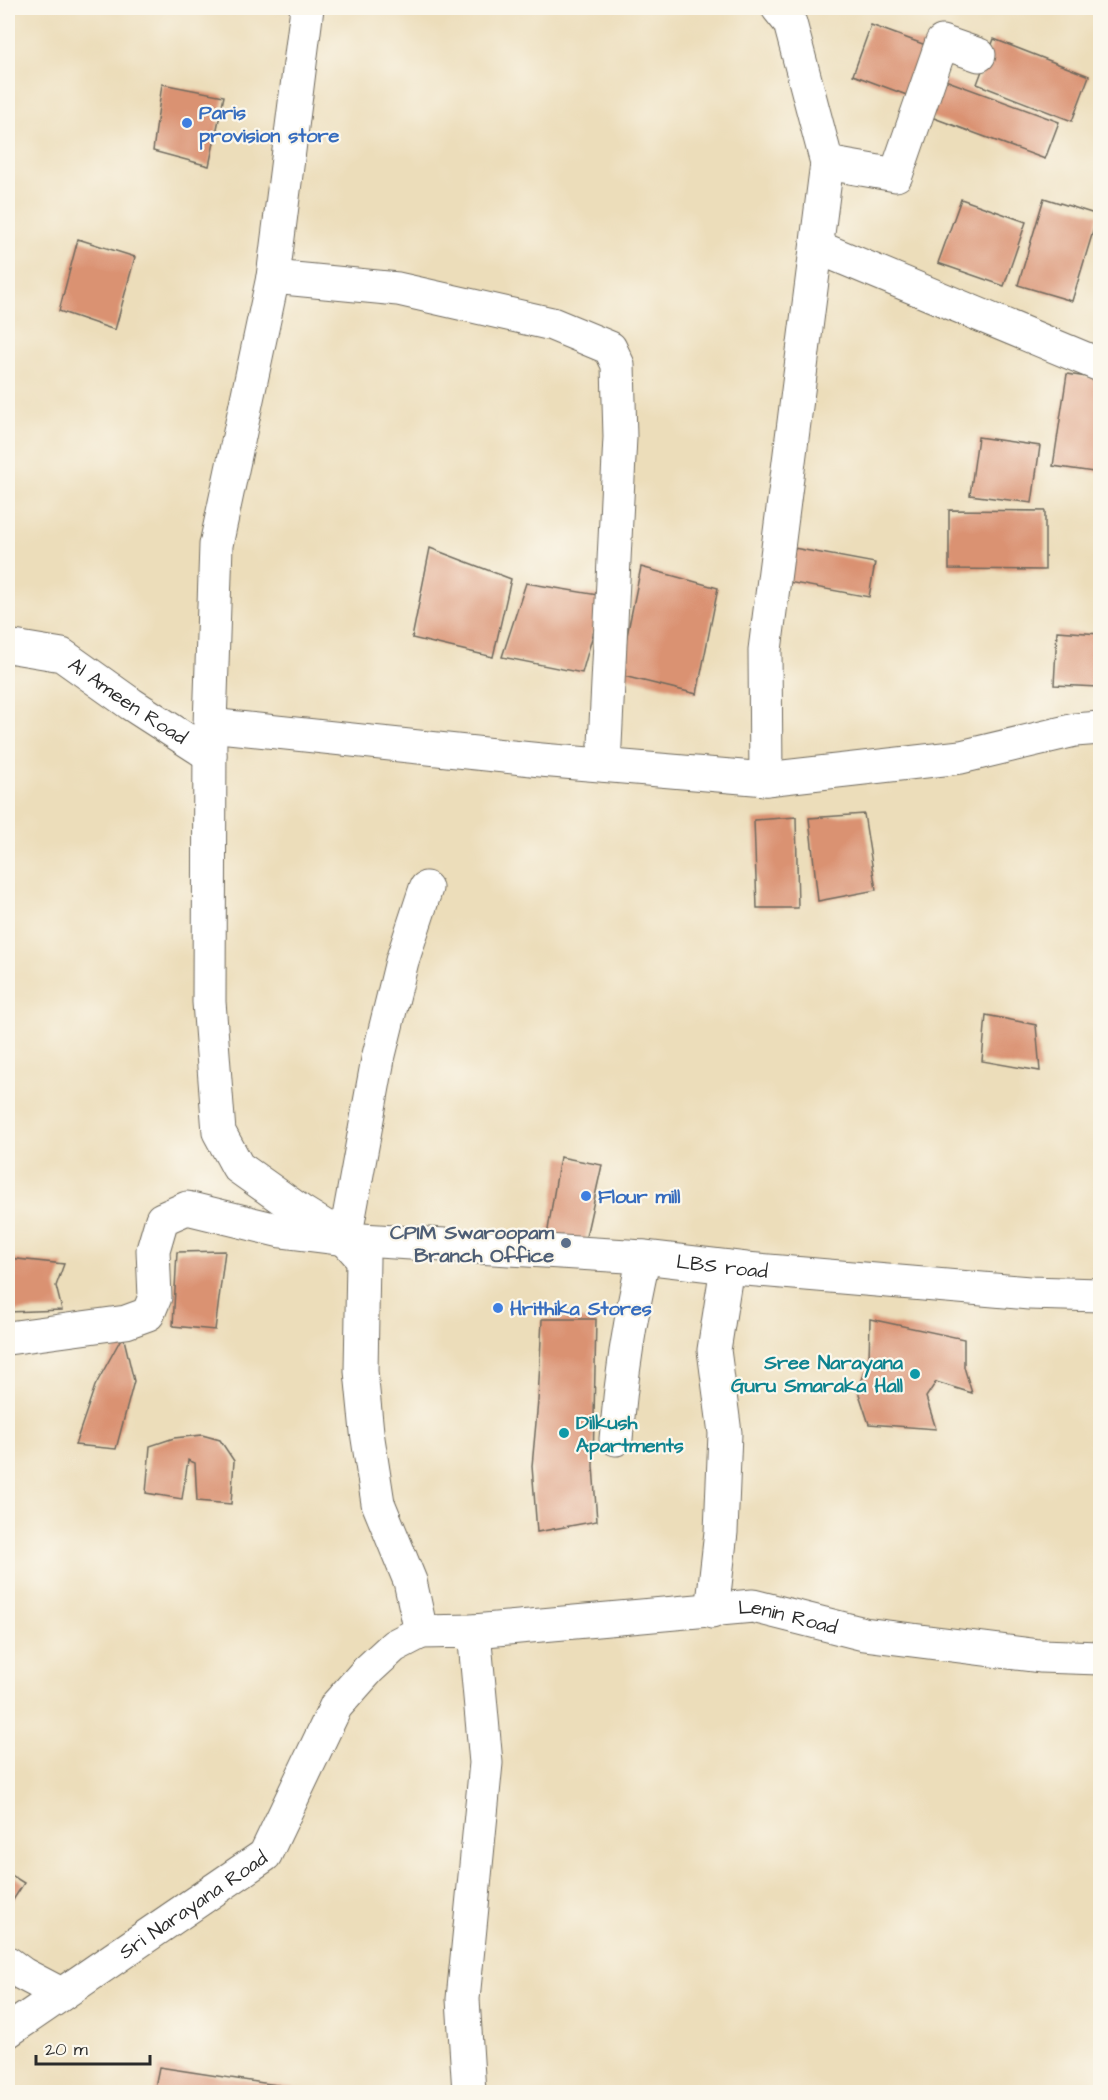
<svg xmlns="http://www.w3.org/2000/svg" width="1108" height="2100" viewBox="0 0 1108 2100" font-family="'Architects Daughter',sans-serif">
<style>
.building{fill:#da9272}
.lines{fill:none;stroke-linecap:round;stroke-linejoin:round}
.minor-casing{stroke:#6f695d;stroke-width:35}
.minor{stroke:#fff;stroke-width:33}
.shop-dot{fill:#3f7fe0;stroke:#fbf7ec;stroke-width:2}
.service-dot{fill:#5c6f8a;stroke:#fbf7ec;stroke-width:2}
.culture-dot{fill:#0f9aa8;stroke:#fbf7ec;stroke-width:2}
.labels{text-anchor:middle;stroke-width:4.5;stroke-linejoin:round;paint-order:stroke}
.shop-label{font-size:20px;font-weight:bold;fill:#366cbe;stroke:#fbf7ec;text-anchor:start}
.street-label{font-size:20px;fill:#2b2b2b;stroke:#fbf7ec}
.service-label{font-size:20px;font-weight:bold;fill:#4e5e75;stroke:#fbf7ec;text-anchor:end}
.culture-label{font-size:20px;font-weight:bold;fill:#0d838f;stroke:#fbf7ec;text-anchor:end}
</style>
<rect width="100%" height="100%" fill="#fbf7ec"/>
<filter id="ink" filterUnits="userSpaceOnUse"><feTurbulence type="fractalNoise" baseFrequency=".0167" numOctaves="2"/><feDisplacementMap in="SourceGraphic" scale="12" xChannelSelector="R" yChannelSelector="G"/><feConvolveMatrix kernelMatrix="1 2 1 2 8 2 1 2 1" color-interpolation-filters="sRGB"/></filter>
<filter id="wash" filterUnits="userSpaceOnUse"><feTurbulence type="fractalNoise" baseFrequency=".008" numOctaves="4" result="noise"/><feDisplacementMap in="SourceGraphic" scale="24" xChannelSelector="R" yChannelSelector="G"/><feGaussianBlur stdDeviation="1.35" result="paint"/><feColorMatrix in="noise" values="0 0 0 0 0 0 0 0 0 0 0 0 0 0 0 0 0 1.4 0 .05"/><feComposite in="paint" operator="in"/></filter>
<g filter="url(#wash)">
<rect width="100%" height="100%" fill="#ecddba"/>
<g id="blocks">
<g class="building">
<path d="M871,25L931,47L912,97L853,75Z"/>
<path d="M994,39L1089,76L1072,121L977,84Z"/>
<path d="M937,77L1059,122L1045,159L923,114Z"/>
<path d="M162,84L224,96L209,166L153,151Z"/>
<path d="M1044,198L1098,215L1072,301L1018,285Z"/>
<path d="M961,199L1026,222L1004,286L938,263Z"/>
<path d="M78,239L135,257L115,330L59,311Z"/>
<path d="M1067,374L1100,379V473L1053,466Z"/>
<path d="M978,437L1040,446L1032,503L970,495Z"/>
<path d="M949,510L1045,511V570L949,569Z"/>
<path d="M783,546L875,563L869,597L777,580Z"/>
<path d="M430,548L511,579L493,657L412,638Z"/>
<path d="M641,567L718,588L697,694L619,675Z"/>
<path d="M526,583L604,596L582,673L502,657Z"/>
<path d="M1057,631L1100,634V687L1054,685Z"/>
<path d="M864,814L876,890L818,901L809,818Z"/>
<path d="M796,817L798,908H757L754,820Z"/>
<path d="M986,1015L1036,1025L1040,1071L982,1061Z"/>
<path d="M560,1157L602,1165L583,1250L546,1242Z"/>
<path d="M225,1251L215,1330L173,1326L177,1252Z"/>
<path d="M8,1258L64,1264L56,1286L62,1310L8,1312Z"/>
<path d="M542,1319H596L593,1466L597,1521L537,1532L532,1466L538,1401Z"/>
<path d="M870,1319L964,1339V1367L972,1393L936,1382L926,1397L936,1429L869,1424L858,1391L869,1360Z"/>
<path d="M123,1335L134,1381L116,1449L75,1445L95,1386Z"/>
<path d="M202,1435L220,1440L234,1461L231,1504L197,1501L195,1463L188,1460L182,1499L146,1493L150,1446L174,1438Z"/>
<path d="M8,1873L24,1883L8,1908Z"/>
<path d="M159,2067L316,2091V2092H154Z"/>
</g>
</g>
</g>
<g filter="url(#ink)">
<use href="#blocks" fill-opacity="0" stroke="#6f695d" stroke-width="1.5"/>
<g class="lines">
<defs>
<g id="minor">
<path d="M307,8L273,277L216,545L210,725L209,1002L219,1132L238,1167L300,1211L345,1239L363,1259L361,1371L367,1432L378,1503L410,1581L421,1632L474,1631L486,1763L463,1999L469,2092"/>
<path d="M827,163L896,175L942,42L979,55"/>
<path d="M817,247L1100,365"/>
<path d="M273,277L398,289L552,324L610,348L618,365L620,437L604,765"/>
<path id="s1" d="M8,646L62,655L131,704L210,755"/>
<path d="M210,725L541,760L766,779L961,757L1075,730L1100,728"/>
<path d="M766,779L765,650L827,163L790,23L778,8"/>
<path d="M345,1239L378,1059L402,961L426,888"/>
<path id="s2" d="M8,1338L126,1322L148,1314L155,1297L153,1250L162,1219L187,1208L281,1231L345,1239L644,1257L746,1269L1029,1293L1100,1295"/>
<path d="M616,1439C621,1377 630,1317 644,1257"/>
<path d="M712,1612L721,1532L725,1433L714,1350L727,1267"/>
<path id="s3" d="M474,1631L753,1606L864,1634L1040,1656L1100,1658"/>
<path d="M8,1963L23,1974L61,1994"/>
<path id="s4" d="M8,2031L265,1855L336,1706L368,1670L394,1646L421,1632"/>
</g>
</defs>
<use href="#minor" class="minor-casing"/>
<use href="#minor" class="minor"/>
</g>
</g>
<g class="shop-dot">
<circle cx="187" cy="123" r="6"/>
<circle cx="586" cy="1196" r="6"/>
<circle cx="498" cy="1308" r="6"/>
</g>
<circle class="service-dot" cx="566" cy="1243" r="6"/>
<g class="culture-dot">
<circle cx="915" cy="1374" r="6"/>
<circle cx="564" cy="1433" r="6"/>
</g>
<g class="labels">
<g class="shop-label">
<text x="199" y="119">Paris<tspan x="199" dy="23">provision store</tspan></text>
<text x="598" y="1203">Flour mill</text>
<text x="510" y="1315">Hrithika Stores</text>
</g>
<g class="street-label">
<text dy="7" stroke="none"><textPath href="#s1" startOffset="135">Al Ameen Road</textPath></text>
<text dy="7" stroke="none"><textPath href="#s2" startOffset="807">LBS road</textPath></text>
<text dy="7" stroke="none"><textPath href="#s3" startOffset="316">Lenin Road</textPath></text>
<text dy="7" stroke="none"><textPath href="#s4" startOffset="224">Sri Narayana Road</textPath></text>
</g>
<g class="service-label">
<text x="554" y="1239">CPIM Swaroopam<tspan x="554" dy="23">Branch Office</tspan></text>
</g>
<g class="culture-label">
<text x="903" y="1369">Sree Narayana<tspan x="903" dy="23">Guru Smaraka Hall</tspan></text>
<text x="576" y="1429" text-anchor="start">Dilkush<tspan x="576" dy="23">Apartments</tspan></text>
</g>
</g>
<rect width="1108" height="2100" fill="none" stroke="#fbf7ec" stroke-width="30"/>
<path d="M36 2055v9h114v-9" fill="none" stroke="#2b2b2b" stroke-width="3"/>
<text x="45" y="2055" font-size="18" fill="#2b2b2b" stroke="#fbf7ec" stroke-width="4.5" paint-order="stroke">20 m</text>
</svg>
